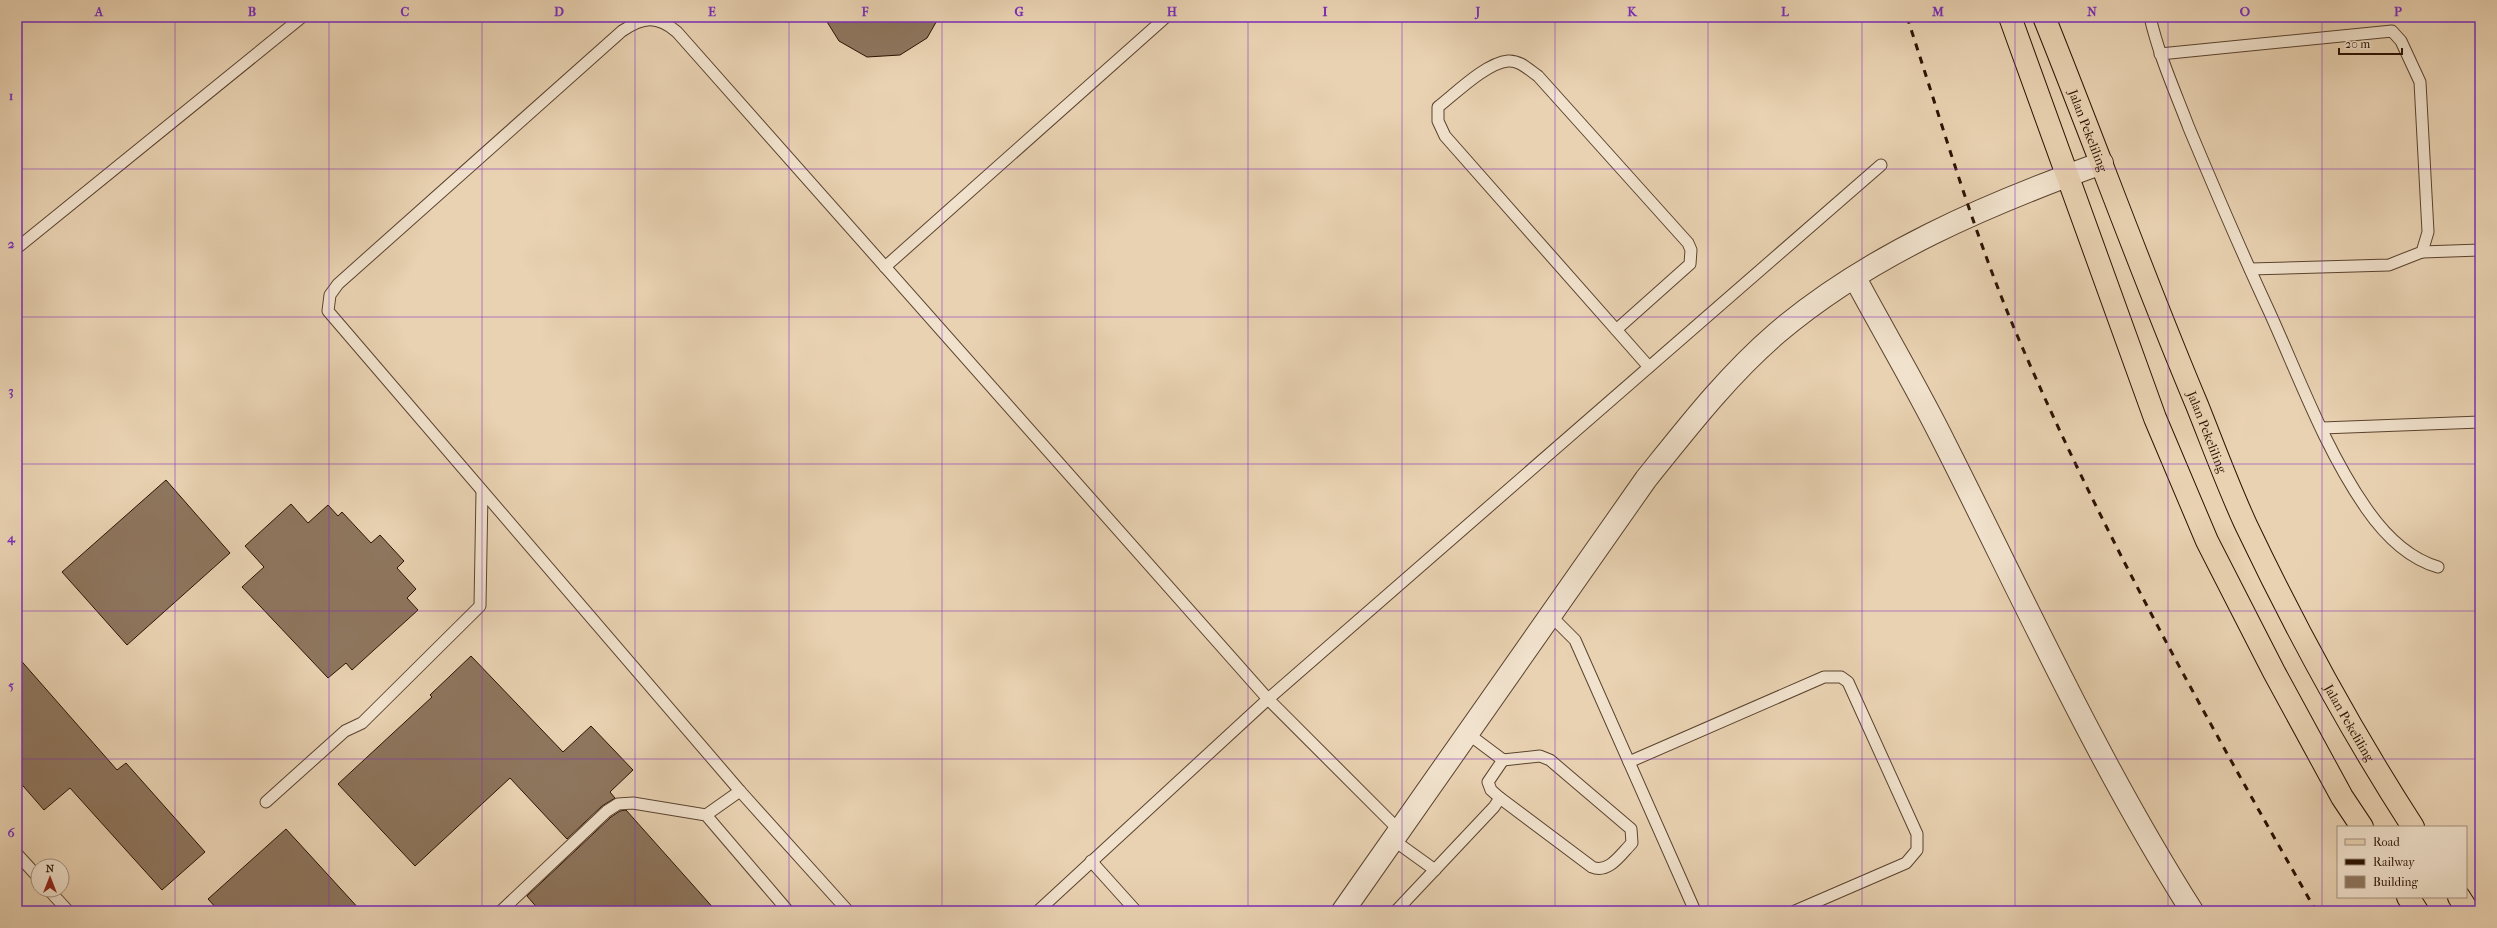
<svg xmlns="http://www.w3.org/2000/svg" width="2497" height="928" viewBox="0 0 2497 928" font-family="'IM FELL French Canon',serif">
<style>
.building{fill:#8e765e;stroke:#2b1302}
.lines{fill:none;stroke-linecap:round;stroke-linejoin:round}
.service-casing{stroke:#5a432e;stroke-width:13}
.minor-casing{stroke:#5a432e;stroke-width:24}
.primary-casing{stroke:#2b1302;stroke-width:24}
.service{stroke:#f1e2cd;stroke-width:11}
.minor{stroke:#f1e2cd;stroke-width:22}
.primary{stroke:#e9d2b2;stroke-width:22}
.rail{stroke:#2b1302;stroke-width:3;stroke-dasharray:7 7;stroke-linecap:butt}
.grid{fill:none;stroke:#7b2cbf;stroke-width:1;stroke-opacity:0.55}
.labels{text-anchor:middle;stroke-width:3;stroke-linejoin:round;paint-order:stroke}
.street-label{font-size:13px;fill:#2b1302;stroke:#f1e2cd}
.neatline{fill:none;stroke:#7b2cbf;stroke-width:1.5}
.grid-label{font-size:13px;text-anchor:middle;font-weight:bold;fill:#7b2cbf}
</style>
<rect width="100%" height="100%" fill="#e9d2b2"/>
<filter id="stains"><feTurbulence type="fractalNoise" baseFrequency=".005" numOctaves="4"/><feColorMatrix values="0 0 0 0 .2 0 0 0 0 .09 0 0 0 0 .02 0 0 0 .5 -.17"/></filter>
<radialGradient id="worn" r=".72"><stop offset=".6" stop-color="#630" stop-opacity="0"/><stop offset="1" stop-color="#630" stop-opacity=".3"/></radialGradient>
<g class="building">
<path d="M824,17H939L927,38L900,55L867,57L839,41Z"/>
<path d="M166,480L230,553L127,645L62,572Z"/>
<path d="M291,504L308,523L328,505L338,516L342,512L371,543L380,535L404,561L397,568L416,589L407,598L418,610L352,670L346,663L328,678L242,587L264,567L245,546Z"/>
<path d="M17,656L117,770L126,763L205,852L162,890L70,788L44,810L17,779Z"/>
<path d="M471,656L563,752L591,726L633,770L610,792L615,798L602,806L567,839L510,778L415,866L338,784L432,697L430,695Z"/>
<path d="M626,810L716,911H540L527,896L611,817L620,811Z"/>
<path d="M286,829L361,911H219L208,899Z"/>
</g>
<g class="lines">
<defs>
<g id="service">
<path d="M2150,17C2159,56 2175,91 2189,128C2215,190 2241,251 2269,311C2299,377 2325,449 2366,508C2384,534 2407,558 2438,567"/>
<path d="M2160,54L2392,31L2401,41L2420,82L2428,232L2422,252L2389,265L2250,269"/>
<path d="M17,248L302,17"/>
<path d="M2422,252L2480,250"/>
<path d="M885,267L1166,17"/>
<path d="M1616,330L1690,264L1691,250L1688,243L1538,76C1529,70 1520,60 1508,61C1486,63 1456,93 1438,107V121L1445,136L1649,367"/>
<path d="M2322,428L2480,422"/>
<path d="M1550,615L1575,640L1695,911"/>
<path d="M1467,733L1503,760L1540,756L1550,760L1631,829L1632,843C1621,854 1609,874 1592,867L1500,798"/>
<path d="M1629,762L1824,677H1841L1848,682L1917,834V850L1906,863L1795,911"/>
<path d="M266,802L345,731L362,723L480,606L482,492"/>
<path d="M706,815L740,791"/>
<path d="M1392,839L1435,870"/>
<path d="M17,854L38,877"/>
<path d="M1091,861L1136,911"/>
<path d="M49,890L68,911"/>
<path d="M501,911L607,811L618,804L633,803L706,815L788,911"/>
<path d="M848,911L740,791L328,311L330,295L338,284L622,31C643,17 657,15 677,32L1268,699L1399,830"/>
<path d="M1038,911L1268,699L1881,165"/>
<path d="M1396,911L1494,807L1500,798L1491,790L1488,782L1503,760"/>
</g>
<g id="minor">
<path d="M1855,278C1885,334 1918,389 1946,446C2025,602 2098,763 2192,911"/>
<path d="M1343,911L1646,479C1687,428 1727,376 1777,333C1870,254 1988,204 2102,163"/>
</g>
<g id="primary">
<path d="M2010,17L2155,418L2207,541L2274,672L2342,797L2362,827"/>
<path id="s1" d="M2044,17C2096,146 2143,277 2197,405C2213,445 2228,486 2246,525C2295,628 2351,731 2413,827"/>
<path d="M2408,897L2417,911"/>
<path d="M2459,897L2468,911"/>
</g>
</defs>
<use href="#service" class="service-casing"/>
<use href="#minor" class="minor-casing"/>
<use href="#primary" class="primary-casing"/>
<use href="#service" class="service"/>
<use href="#minor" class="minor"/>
<use href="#primary" class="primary"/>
<path class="rail" d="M1907,17C1942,123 1973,232 2017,335C2102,534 2209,723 2316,911"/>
</g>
<path class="grid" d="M175,17V911M329,17V911M482,17V911M635,17V911M789,17V911M942,17V911M1095,17V911M1248,17V911M1402,17V911M1555,17V911M1708,17V911M1862,17V911M2015,17V911M2168,17V911M2322,17V911M17,169H2480M17,317H2480M17,464H2480M17,611H2480M17,759H2480"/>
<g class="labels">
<g class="street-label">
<text dy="5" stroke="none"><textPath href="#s1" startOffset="122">Jalan Pekeliling</textPath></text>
<text dy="5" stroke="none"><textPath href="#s1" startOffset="446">Jalan Pekeliling</textPath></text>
<text dy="5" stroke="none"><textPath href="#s1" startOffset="770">Jalan Pekeliling</textPath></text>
</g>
</g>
<rect width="2497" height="928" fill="none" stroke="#e9d2b2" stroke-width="44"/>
<rect x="2337" y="826" width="130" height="72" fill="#f1e2cd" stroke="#a28f7c"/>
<rect x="2345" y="839" width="20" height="6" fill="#e9d2b2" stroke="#a28f7c"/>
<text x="2373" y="846" font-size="12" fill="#2b1302">Road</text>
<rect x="2345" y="859" width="20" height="6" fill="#2b1302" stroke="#a28f7c"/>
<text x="2373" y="866" font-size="12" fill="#2b1302">Railway</text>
<rect x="2345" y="876" width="20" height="12" fill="#8e765e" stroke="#a28f7c"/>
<text x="2373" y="886" font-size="12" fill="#2b1302">Building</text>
<g transform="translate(50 878)"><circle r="19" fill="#f1e2cd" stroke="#a28f7c"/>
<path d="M0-3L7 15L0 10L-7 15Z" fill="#8f2418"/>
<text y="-6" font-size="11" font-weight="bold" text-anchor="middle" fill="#2b1302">N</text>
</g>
<path d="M2339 48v6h63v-6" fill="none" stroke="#2b1302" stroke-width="2"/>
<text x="2345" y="48" font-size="12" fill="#2b1302" stroke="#f1e2cd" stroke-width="3" paint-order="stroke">20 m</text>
<rect x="22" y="22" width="2453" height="884" class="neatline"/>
<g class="grid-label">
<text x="99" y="16">A</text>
<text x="252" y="16">B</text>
<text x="405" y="16">C</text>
<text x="559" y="16">D</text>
<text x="712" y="16">E</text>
<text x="865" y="16">F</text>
<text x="1019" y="16">G</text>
<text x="1172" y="16">H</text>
<text x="1325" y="16">I</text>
<text x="1478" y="16">J</text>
<text x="1632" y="16">K</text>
<text x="1785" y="16">L</text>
<text x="1938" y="16">M</text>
<text x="2092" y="16">N</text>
<text x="2245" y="16">O</text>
<text x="2398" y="16">P</text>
<text x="11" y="100">1</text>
<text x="11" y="248">2</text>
<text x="11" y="395">3</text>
<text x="11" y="542">4</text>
<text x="11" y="690">5</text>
<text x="11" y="837">6</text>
</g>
<rect width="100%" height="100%" filter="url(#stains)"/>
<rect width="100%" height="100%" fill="url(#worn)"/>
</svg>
